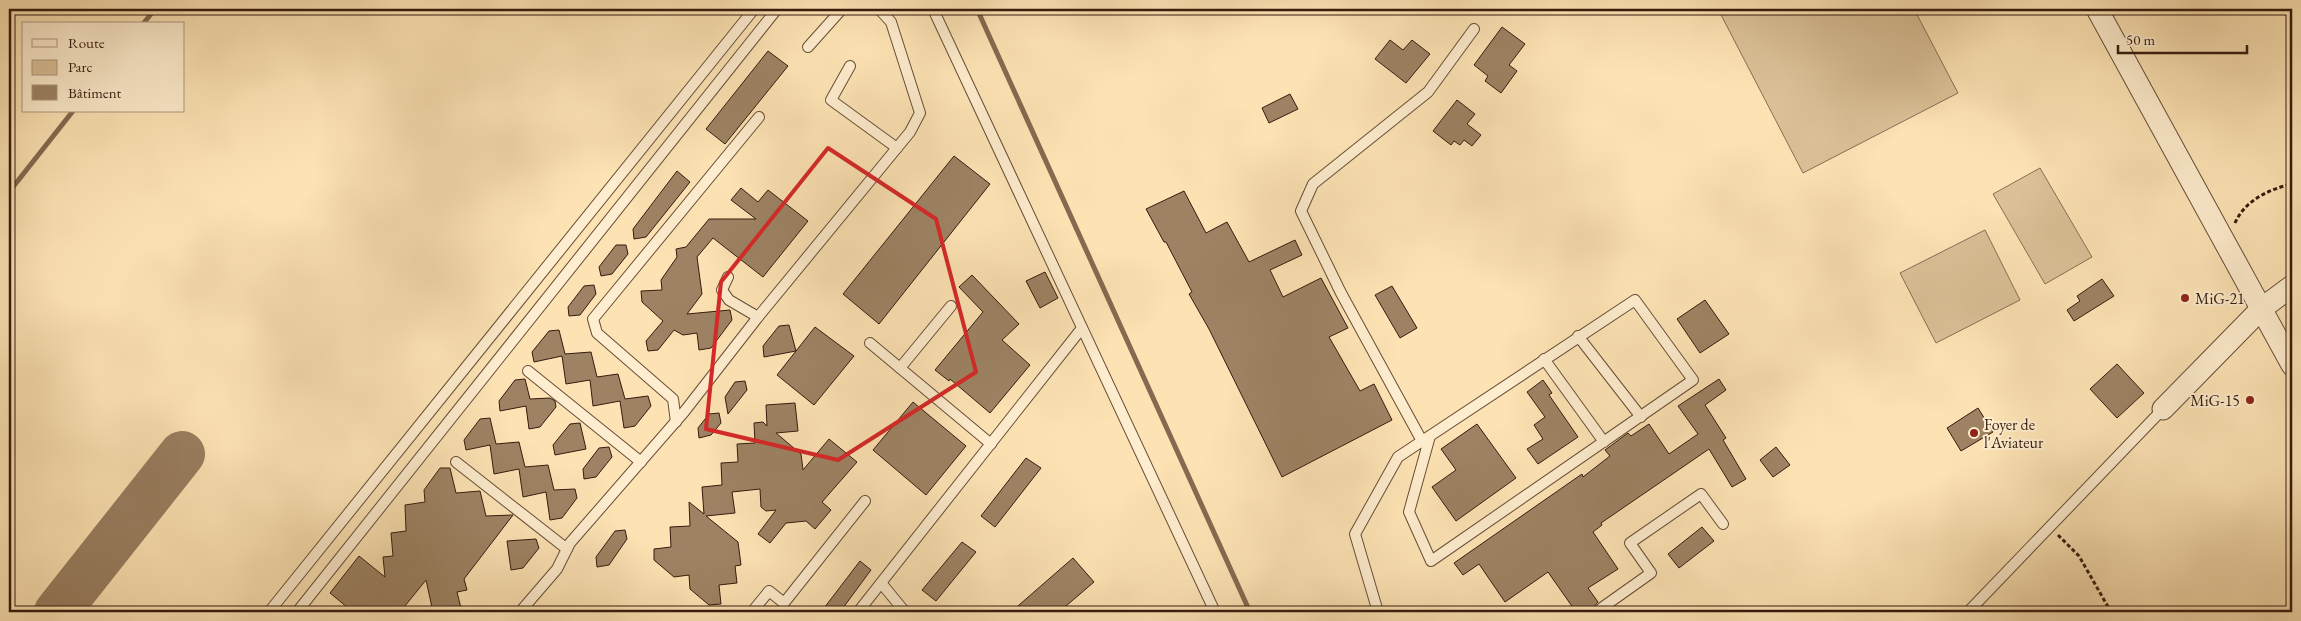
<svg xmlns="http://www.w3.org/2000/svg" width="2301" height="621" viewBox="0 0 2301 621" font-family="'EB Garamond',serif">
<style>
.green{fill:#dbc198;stroke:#886e53}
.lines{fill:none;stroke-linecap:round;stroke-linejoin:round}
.stream{stroke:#846a50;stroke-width:5}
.taxiway{stroke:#997f61;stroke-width:46}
.building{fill:#9d8364;stroke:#351b0e}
.service-casing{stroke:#674d38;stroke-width:12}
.minor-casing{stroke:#674d38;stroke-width:23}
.path{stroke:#351b0e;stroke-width:3;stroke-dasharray:4 2.5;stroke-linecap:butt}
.service{stroke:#feedce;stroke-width:10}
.minor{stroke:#feedce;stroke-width:21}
.marked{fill:none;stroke:#d62828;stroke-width:4;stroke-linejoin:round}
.poi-dot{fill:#8f2418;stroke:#feedce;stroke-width:2}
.labels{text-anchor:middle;stroke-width:4;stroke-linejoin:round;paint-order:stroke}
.poi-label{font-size:16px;fill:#351b0e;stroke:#feedce;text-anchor:start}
</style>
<rect width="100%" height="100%" fill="#fde3b4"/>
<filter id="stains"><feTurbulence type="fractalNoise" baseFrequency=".004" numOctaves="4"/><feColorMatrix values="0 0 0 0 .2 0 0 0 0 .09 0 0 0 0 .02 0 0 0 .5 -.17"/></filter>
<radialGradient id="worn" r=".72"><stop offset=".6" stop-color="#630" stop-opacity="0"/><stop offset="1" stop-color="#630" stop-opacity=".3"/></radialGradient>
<g class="green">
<path d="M1718,9H1914L1958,93L1803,173Z"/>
<path d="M2040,168L2092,257L2045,284L1993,194Z"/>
<path d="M1985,230L2020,300L1936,343L1900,273Z"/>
</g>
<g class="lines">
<g class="stream">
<path d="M977,9L1250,612"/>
<path d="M143,24L155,9"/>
<path d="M9,192L73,111"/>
</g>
<path class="taxiway" d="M57,612L182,454"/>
</g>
<g class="building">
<path d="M1502,27L1525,44L1509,65L1517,71L1501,93L1485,81L1488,76L1474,65Z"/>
<path d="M1390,40L1403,50L1412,40L1430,54L1406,83L1375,59Z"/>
<path d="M768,51L788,66L725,144L706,129Z"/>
<path d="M1290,94L1298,109L1269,123L1262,108Z"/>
<path d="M1457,100L1475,114L1467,124L1481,135L1472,146L1464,140L1460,145L1454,141L1451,145L1433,131Z"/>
<path d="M954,156L990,184L879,324L843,294Z"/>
<path d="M677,171L690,182L646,237L634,239L633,229Z"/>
<path d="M741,188L758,202L768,190L808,221L763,277L713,238L697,257L702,294L687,314L730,310L732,320L711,348L699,350L697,333L683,335L674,330L658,350L648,351L646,341L663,321L642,302L641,291L662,290L661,280L677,257L676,249L686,247L709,219H756L731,200Z"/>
<path d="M1184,191L1206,233L1227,222L1249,262L1295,240L1302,255L1270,270L1283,297L1321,278L1348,328L1329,337L1360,391L1374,384L1392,420L1282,477L1209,329L1189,294L1192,292L1166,242H1164L1146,209Z"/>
<path d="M616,245H626L628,254L612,274L601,276L599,267Z"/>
<path d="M1045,272L1058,298L1040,308L1026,281Z"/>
<path d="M972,275L1019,324L1002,340L1030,365L990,413L950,379L949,381L935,370L983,312L959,287Z"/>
<path d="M2102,279L2114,296L2074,321L2067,310L2080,301L2077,296Z"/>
<path d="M594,285L596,294L580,315L569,316L568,307L584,286Z"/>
<path d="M1392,286L1417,328L1400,338L1375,295Z"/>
<path d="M1705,300L1729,334L1700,353L1677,319Z"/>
<path d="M789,325L796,351L764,357L763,346L779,326Z"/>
<path d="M815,327L854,356L814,405L777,375Z"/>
<path d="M559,330L565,354L591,352L597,377L618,374L625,399L648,396L651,406L635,426L624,428L620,401L593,406L590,380L566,384L562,356L534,362L532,352L549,331Z"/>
<path d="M2117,364L2144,393L2117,418L2090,389Z"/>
<path d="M525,379L530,399L550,398L555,401L556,407L540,427L529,429L526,406L500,411L499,401L515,380Z"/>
<path d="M1719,379L1726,390L1705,405L1726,438L1723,440L1746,479L1732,487L1709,449L1601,523L1602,525L1593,532L1618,569L1588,588L1598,602L1593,608L1586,612H1576L1548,572L1505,602L1479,564L1463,575L1454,563L1582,474L1583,477L1610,456L1605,450L1628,433L1631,436L1649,424L1669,454L1698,434L1678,406Z"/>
<path d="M1543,380L1552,393L1549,395L1578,437L1538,464L1527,449L1543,439L1534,425L1545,417L1527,392Z"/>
<path d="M745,381L747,390L728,414L725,397L735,382Z"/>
<path d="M913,402L966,446L926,495L873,450Z"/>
<path d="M795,403L798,431L776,433L801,454L803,470L829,439L857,462L822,502L831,510L815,529L806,521L786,523L770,543L758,534L776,510L766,511L761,507L760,489L732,492L735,513L706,516L738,542L741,565L735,566L737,583L719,585L721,604L709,605L690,589L689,575L674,577L654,560V549L671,547L670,527L690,526L689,502L704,514L702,487L722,485L721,463L738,462L737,444L755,443L754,423L763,422L767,426L766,405Z"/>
<path d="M1978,408L1993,432L1961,451L1947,428Z"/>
<path d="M719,413L721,423L711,435L699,438L698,428L709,414Z"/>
<path d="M490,418L496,444L519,442L525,467L548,465L554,490L575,489L577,498L562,518L550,520L546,492L523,497L519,469L494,474L490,445L466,450L464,440L480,419Z"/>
<path d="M580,423L586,449L555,455L553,445L570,424Z"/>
<path d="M1477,424L1516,478L1456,521L1432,487L1456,470L1441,449Z"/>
<path d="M609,447L612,457L596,477L584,479L583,469L599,448Z"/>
<path d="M1776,447L1790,465L1773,477L1760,460Z"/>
<path d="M1026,458L1041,468L995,527L981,516Z"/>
<path d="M440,468H450L456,493L480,491L486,516L513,515L464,579L467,590L457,592L462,612H433L426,580L400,612H353L330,593L359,556L385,577L383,557L393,556L391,533L406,531L405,505L425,502L424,490Z"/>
<path d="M1702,527L1714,541L1679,568L1668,554Z"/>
<path d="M625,530L627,539L609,565L597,567L596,557L615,531Z"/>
<path d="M536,539L539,548L523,568L511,570L507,541Z"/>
<path d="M962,542L976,552L936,601L922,590Z"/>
<path d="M1073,558L1094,582L1059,612H1011Z"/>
<path d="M860,561L871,570L840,612H821Z"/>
</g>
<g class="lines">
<defs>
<g id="service">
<path d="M933,9L1215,612"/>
<path d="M808,47L842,9"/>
<path d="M850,66L831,100L897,148"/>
<path d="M728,277L722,290L729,300L758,317"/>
<path d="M951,306L900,368L991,444"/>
<path d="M1578,336L1641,417"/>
<path d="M870,343L900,368"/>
<path d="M1544,359L1604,442"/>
<path d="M528,371L641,462"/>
<path d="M676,422L673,399L597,333L593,319L759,117"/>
<path d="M1422,441L1341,293L1301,211L1313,184L1428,92L1474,29"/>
<path d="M456,462L567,549"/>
<path d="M882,584L905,612"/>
<path d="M269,612L754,9"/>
<path d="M297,612L777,9"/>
<path d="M520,612L557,569L570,543L684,412L758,317L910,132L920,113L891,22L879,9"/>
<path d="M752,612L769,591L784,603L865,501"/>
<path d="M858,612L1082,328"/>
<path d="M1378,612L1355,534L1398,457L1635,300L1693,380L1431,561L1409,512L1430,436"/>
<path d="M1598,612L1603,607L1651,573L1630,543L1701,494L1723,524"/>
<path d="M1968,612L2163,409"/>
</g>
<g id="minor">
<path d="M2097,9L2292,365"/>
<path d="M2163,409L2261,309L2292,286"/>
</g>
</defs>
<use href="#service" class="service-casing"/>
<use href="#minor" class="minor-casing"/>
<g class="path">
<path d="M2235,223C2245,200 2270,189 2292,184"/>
<path d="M2058,535L2079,556L2111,612"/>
</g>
<use href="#service" class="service"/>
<use href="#minor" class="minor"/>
</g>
<path class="marked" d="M828,148L936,219L976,372L838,460L706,429L721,282Z"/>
<g class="poi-dot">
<circle cx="2185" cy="298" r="5"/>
<circle cx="2250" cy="400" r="5"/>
<circle cx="1974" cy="433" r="5"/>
</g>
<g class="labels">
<g class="poi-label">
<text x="2195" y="304">MiG-21</text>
<text x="2240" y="406" text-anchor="end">MiG-15</text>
<text x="1984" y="430">Foyer de<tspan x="1984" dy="18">l'Aviateur</tspan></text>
</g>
</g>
<rect width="2301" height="621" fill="none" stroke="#fde3b4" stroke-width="30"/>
<rect x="10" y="10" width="2281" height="601" fill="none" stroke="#351b0e" stroke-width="2.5"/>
<rect x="15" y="15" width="2271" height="591" fill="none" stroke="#351b0e"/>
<rect x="22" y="22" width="162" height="90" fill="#feedce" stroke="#ae9981"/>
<rect x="32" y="39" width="25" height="8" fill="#feedce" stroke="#ae9981"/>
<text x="68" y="48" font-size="15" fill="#351b0e">Route</text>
<rect x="32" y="60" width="25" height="15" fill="#dbc198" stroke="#ae9981"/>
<text x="68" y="72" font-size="15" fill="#351b0e">Parc</text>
<rect x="32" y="85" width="25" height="15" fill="#9d8364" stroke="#ae9981"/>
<text x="68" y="98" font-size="15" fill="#351b0e">Bâtiment</text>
<path d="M2118 45v8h129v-8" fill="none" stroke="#351b0e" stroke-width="2.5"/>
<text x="2126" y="45" font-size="15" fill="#351b0e" stroke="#feedce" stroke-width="4" paint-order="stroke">50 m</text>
<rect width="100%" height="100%" filter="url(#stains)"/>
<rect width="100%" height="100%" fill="url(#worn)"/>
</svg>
